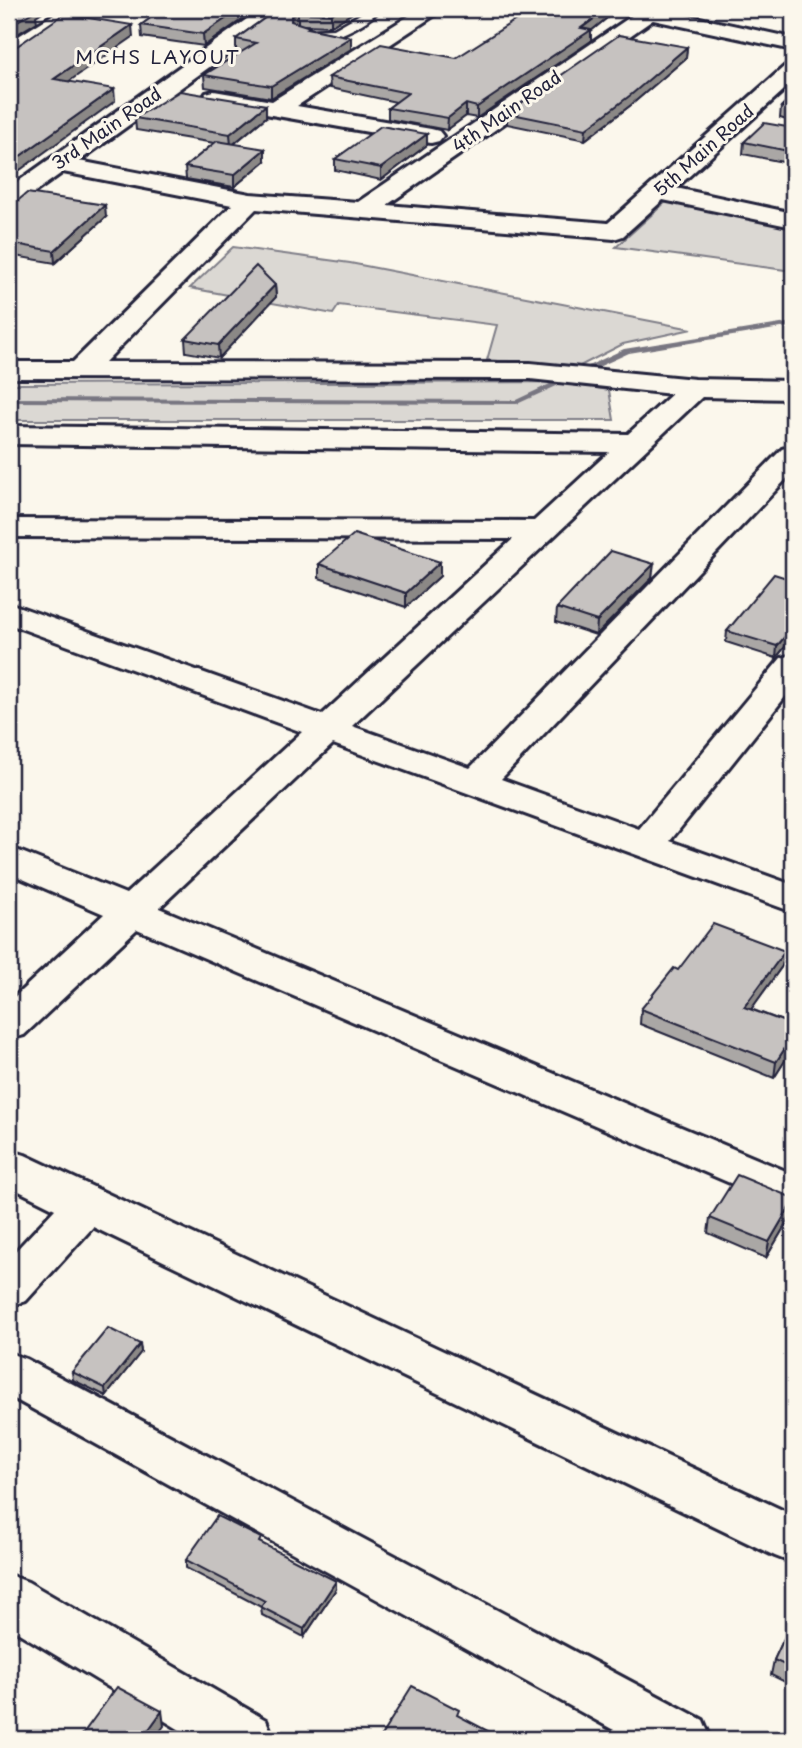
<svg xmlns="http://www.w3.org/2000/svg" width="802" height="1748" viewBox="0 0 802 1748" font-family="'Playpen Sans',sans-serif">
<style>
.green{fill:#dbd8d3;stroke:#7e7d87;stroke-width:2}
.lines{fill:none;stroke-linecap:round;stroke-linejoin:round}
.stream{fill:#787681;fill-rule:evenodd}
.lane-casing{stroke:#22223b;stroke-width:5}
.street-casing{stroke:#22223b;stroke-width:6}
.secondary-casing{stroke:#22223b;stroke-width:6}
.lane{fill:#fbf7ec;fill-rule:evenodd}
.street{fill:#fbf7ec;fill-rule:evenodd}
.secondary{fill:#fbf7ec;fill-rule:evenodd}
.wall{fill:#aaa7a5;stroke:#22223b;stroke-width:2}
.shaded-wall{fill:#8b8886;stroke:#22223b;stroke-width:2}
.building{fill:#c6c2c0;stroke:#22223b;stroke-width:2}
.labels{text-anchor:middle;stroke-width:6;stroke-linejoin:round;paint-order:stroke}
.far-street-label{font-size:18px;fill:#22223b;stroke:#fbf7ec}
.far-neighbourhood-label{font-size:19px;letter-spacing:2px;fill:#22223b;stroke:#fbf7ec}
</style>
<rect width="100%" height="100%" fill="#fbf7ec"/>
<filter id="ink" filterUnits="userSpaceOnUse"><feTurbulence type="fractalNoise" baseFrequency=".0143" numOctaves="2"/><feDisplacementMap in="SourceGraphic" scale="14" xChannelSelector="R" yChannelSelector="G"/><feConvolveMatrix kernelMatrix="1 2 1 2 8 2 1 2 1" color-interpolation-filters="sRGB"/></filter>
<g filter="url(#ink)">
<g class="green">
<path d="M668,200L793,225V271L616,247Z"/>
<path d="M233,247L350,263L692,329L623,344L576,368L487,360L497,325L339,305L333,314L190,288Z"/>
<path d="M560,382L609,390L614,420H9V384Z"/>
</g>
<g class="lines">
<path class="stream" d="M793,322V326L629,353L517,404L9,402V398L516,400L624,349Z"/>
<defs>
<path id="lane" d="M369,9H381C365,25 327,48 306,33L311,30L334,29Z"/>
<g id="street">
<path d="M62,9H86L17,56L9,57V42Z"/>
<path d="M261,9H282L272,22L79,161L250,194L358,202L642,9H657L660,13L657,17L387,205L608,223L785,66L793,64V82L676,188L793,213V227L663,200L623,236L614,239L256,209L105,362L530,363L695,379L793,381V399L702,397L352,726L470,768L782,449L793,446V472L501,779L639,829L781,658L793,655V687L670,841L793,885V912L333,744L159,908L793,1174V1210L137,929L24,1035L9,1039V1002L104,914L9,873V847L126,894L302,732L9,624V603L322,715L513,539L9,537V519L534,521L609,452L9,444V426L628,434L672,394L530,379L9,378V362H73L232,205L63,172L18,204L9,206V188Z"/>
<path d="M420,9H444L297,106L431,129L439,131L443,136L439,141L431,143L214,105L206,103L203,98L206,93L214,91L272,101Z"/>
<path d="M9,1150L25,1155L793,1515V1563L775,1556L93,1227L26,1301L9,1306V1258L55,1209L9,1186Z"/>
<path d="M9,1353L26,1359L703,1720L711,1739H630L9,1396Z"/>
<path d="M9,1575L28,1582L266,1720L274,1739H195L9,1627Z"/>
</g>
<path id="secondary" d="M620,9H658L793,38V50L630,15L623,13Z"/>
</defs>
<use href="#lane" class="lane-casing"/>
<use href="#street" class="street-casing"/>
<use href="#secondary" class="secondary-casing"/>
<use href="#lane" class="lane"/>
<use href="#street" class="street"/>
<use href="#secondary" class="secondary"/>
</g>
<g class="wall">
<path d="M163,9H257L204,46L142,37L141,25Z"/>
<path d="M359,9L331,26L303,25L310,29L351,37V49L271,98L205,87L204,75L241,52L236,51V39L273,12Z"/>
<path d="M607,18L591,31V41L477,118L466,116L447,130L388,119V108L396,102L330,88L329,77L456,58Z"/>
<path d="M687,47L686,58L631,105L585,140L507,124V113Z"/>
<path d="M793,95V122L780,118L781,107Z"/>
<path d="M266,105V117L234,144L265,161L234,187L186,179L185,167L214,143L136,130L135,118Z"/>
<path d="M793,128V164L743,154L744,142Z"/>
<path d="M427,134V145L381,180L335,170V159Z"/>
<path d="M9,208L106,217L55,263L9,255Z"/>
<path d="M275,285L276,297L219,358L186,352L185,339Z"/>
<path d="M319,564L440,576L406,607L319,578Z"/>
<path d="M652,578L596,635L556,622L557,608Z"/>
<path d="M793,580V637L776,658L726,642L727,631Z"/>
<path d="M785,951L782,966L751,1009L793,1025V1048L774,1078L640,1024L641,1009L678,970Z"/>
<path d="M793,1198L792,1214L766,1258L708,1233L710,1218Z"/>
<path d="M140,1344L141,1352L106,1396L73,1380L72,1372Z"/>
<path d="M262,1544L336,1589L304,1637L262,1615L261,1607L186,1568V1560Z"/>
<path d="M793,1619V1686L771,1675L774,1660Z"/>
</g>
<g class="shaded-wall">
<path d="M28,9H47L36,16L37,22L9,39V26Z"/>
<path d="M240,9H257L204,46L203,34Z"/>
<path d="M340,9H359L331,26V14Z"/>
<path d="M607,9H608L607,18L591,31V41L477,118V107Z"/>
<path d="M298,13V24L292,28L291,16Z"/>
<path d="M132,25L133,37L55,91L54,79Z"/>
<path d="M351,37V49L271,98V86Z"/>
<path d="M687,47L686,58L631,105L585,140L586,129Z"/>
<path d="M114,89L115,101L9,178V164Z"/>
<path d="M466,104V116L447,130L448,118Z"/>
<path d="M266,105V117L231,146L230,134Z"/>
<path d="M427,134V145L381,180V168Z"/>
<path d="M265,149V161L234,187V175Z"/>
<path d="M105,205L106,217L55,263L54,251Z"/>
<path d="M275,285L276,297L219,358L218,345Z"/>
<path d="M440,562V576L406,607V593Z"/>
<path d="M654,564L652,578L596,635L597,621Z"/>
<path d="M793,627V637L776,658L777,646Z"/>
<path d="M785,951L782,966L742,1022L744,1007Z"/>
<path d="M793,1036V1048L774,1078L776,1062Z"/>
<path d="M793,1201L792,1214L766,1258L769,1242Z"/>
<path d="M140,1344L141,1352L106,1396L105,1388Z"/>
<path d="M336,1581V1589L304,1637V1629Z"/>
<path d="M162,1711L164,1726L154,1739H142Z"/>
</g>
<g class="building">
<path d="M9,9H29L36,10L9,26Z"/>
<path d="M163,9H240L203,34L141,25Z"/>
<path d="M275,9H340L331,14L298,13L291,16V21L310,27L308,28L351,37L271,86L204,75L256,43L236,39L273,12Z"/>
<path d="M533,9H607L581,28L591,30L477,107L466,104L448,118L388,108L408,93L329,77L381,44L456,58Z"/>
<path d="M64,14L132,25L54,79L114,89L9,164V47L17,46Z"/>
<path d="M619,35L687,47L632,94L586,129L507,113Z"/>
<path d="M180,91L266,105L230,134L135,118Z"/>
<path d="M793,95V110L781,107Z"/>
<path d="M764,123L793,128V152L744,142Z"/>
<path d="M381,126L427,134L381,168L335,159Z"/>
<path d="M217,141L265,149L234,175L185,167Z"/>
<path d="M27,193L105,205L54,251L9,243V208Z"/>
<path d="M256,266L275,285L218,345L185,339Z"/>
<path d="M354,534L440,562L406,593L319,564Z"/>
<path d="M611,551L654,564L597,621L557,608Z"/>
<path d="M774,574L793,580V627L777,646L727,631Z"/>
<path d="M713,924L785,951L744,1007L793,1025V1036L776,1062L641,1009L674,968L678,970Z"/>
<path d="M737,1175L793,1198V1201L769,1242L710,1218Z"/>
<path d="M108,1328L140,1344L105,1388L72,1372Z"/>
<path d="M217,1516L261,1538L259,1542L336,1581L304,1629L261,1607L265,1601L186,1560Z"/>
<path d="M793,1619V1669L774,1660Z"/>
<path d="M412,1686L459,1710L457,1715L503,1739H379Z"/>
<path d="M117,1687L162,1711L142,1739H79Z"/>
</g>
</g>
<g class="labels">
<g class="far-street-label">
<text transform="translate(507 112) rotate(-35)" y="6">4th Main Road</text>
<text transform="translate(107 129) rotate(-35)" y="6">3rd Main Road</text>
<text transform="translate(704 151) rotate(-42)" y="6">5th Main Road</text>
</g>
<g class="far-neighbourhood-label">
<text x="158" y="64">MCHS LAYOUT</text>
</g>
</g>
<rect width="802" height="1748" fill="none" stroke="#fbf7ec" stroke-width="35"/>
<rect x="18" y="18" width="767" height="1713" fill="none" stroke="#22223b" stroke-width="2.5" filter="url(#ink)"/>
</svg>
